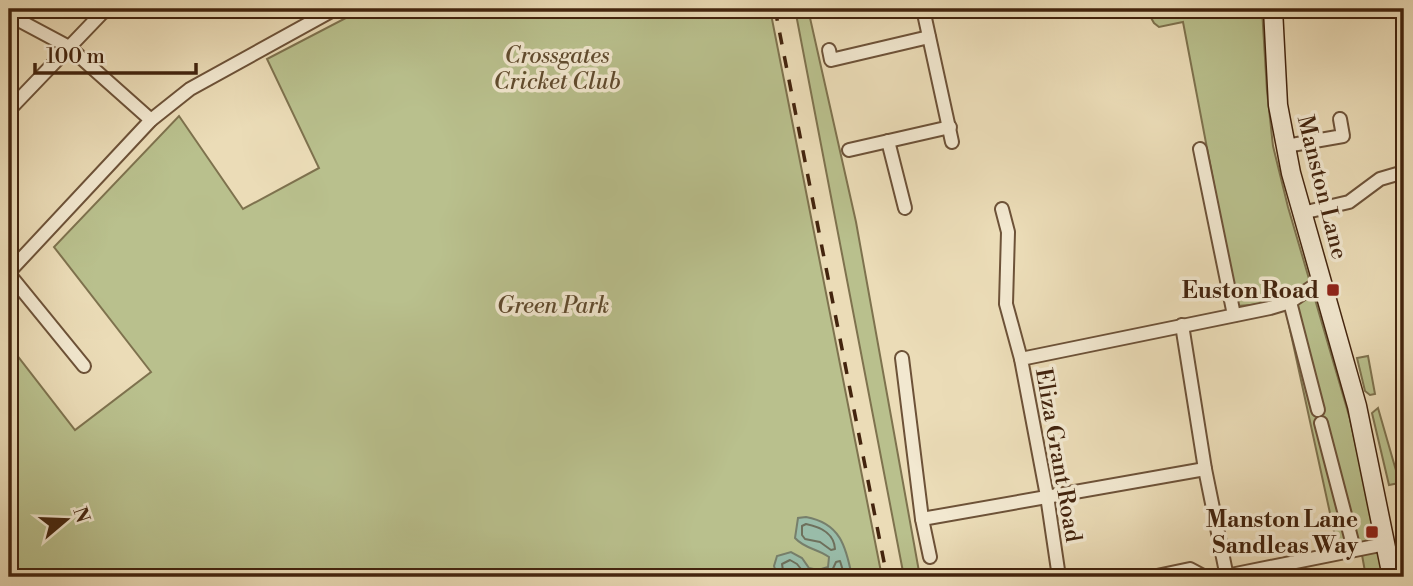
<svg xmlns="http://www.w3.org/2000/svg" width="1413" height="586" viewBox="0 0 1413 586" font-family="'Libre Bodoni',serif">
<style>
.green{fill:#b9c08d;stroke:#7e724e;stroke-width:2}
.water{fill:#99bca9;stroke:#777f6b;stroke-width:2}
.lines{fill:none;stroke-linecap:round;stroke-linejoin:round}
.shore{stroke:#6e705c;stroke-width:2}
.street-casing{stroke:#6d5238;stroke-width:16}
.secondary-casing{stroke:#43240e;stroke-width:21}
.street{stroke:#f2e8d0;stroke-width:12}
.secondary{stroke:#f2e8d0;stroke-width:18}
.rail{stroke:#43240e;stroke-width:3.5;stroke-dasharray:12 12;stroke-linecap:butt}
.poi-dot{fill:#8f2418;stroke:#f2e8d0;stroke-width:2.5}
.labels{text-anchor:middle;stroke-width:7;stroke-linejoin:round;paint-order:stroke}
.park-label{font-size:23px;font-style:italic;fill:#604b2e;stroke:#f2e8d0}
.street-label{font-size:23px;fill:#43240e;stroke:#f2e8d0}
.poi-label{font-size:23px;font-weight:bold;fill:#43240e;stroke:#f2e8d0;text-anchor:end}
</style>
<rect width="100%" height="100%" fill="#ebdcb7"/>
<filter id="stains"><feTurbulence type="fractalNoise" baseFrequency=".00286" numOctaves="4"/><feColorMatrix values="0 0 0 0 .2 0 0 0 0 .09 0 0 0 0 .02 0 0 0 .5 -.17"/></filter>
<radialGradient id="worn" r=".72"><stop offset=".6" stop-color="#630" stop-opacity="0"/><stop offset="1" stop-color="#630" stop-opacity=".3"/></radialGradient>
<g class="green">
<path d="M363,9H770L882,577H9V345L75,430L151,372L54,247L179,116L243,209L319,168L267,59Z"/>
<path d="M795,9H808L856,222L920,577H904Z"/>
<path d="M1146,9H1262L1267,91L1273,146L1288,207L1350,419L1385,577H1366L1362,555L1340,559L1287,316L1291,308L1290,302L1237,306L1183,22L1159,27L1154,23Z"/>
<path d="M1368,356L1375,394L1370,395L1365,391L1357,358Z"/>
<path d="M1378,408L1397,474L1404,473V482L1389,485L1372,413Z"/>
</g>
<path class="water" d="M806,517C840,523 846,546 852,577H781L777,575L774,566L777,556L791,552L802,558L809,568L818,570L828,567L829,557C816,548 805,549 795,538L798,518Z"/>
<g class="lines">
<g class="shore">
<path d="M806,524C821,527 834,533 835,549L831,550L820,542L805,539L802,535V526Z"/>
<path d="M784,577L782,564L790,560L797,564L805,574L818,577L831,573L836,562L840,561L845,577"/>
</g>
<defs>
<g id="street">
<path d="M923,9L952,142"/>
<path d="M9,15L69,47L151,120"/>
<path d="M829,50L831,60L929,37"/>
<path d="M9,110L102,13L109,9"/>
<path d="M888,141L905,208"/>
<path d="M1286,146L1343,136L1340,119"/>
<path d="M1200,149L1234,315"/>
<path d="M849,150L950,127"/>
<path d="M1002,209L1008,232L1006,304L1021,359"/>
<path d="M1302,213L1349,202L1380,179L1404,172"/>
<path d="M9,272L151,120L190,89L335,9"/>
<path d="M9,274L84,366"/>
<path d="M1290,302L1318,410"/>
<path d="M1182,325L1205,469L1227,577"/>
<path d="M902,358L922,519"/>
<path d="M1321,423L1354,549"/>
<path d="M930,557L922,519L1205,469"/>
<path d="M1059,577L1047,496L1021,359L1270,308L1290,302L1321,281"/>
<path d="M1152,577L1190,569L1205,577"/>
<path d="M1221,577L1385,544"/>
</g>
<path id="secondary" d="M1273,9L1278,105L1291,173L1357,406L1392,577"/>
</defs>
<use href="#street" class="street-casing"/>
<use href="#secondary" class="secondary-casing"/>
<use href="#street" class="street"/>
<use href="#secondary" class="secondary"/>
<path class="rail" d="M775,9L887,577"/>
</g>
<g class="poi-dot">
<rect x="1326" y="283" width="14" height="14" rx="3.5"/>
<rect x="1365" y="525" width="14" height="14" rx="3.5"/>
</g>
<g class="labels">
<g class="park-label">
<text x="557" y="63">Crossgates<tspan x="557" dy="26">Cricket Club</tspan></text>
<text x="553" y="313">Green Park</text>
</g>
<g class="street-label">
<text transform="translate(1323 187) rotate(76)" y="8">Manston Lane</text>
<text transform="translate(1059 455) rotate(80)" y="8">Eliza Grant Road</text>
</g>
<g class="poi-label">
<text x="1319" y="298">Euston Road</text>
<text x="1358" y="527">Manston Lane<tspan x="1358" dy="26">Sandleas Way</tspan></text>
</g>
</g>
<rect width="1413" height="586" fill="none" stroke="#ebdcb7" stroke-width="35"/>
<rect x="10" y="10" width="1392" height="565" fill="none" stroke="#43240e" stroke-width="3.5"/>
<rect x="18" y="18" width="1378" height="551" fill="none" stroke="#43240e" stroke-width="2"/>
<g transform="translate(66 520) rotate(71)" stroke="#f2e8d0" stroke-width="5" paint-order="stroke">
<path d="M0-5L12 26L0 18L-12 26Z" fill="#43240e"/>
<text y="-10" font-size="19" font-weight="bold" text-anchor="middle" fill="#43240e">N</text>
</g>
<path d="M35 63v10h161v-10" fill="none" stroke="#43240e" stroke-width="3.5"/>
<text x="46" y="63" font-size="21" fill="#43240e" stroke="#f2e8d0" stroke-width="5" paint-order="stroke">100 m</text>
<rect width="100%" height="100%" filter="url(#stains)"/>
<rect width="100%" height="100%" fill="url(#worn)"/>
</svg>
